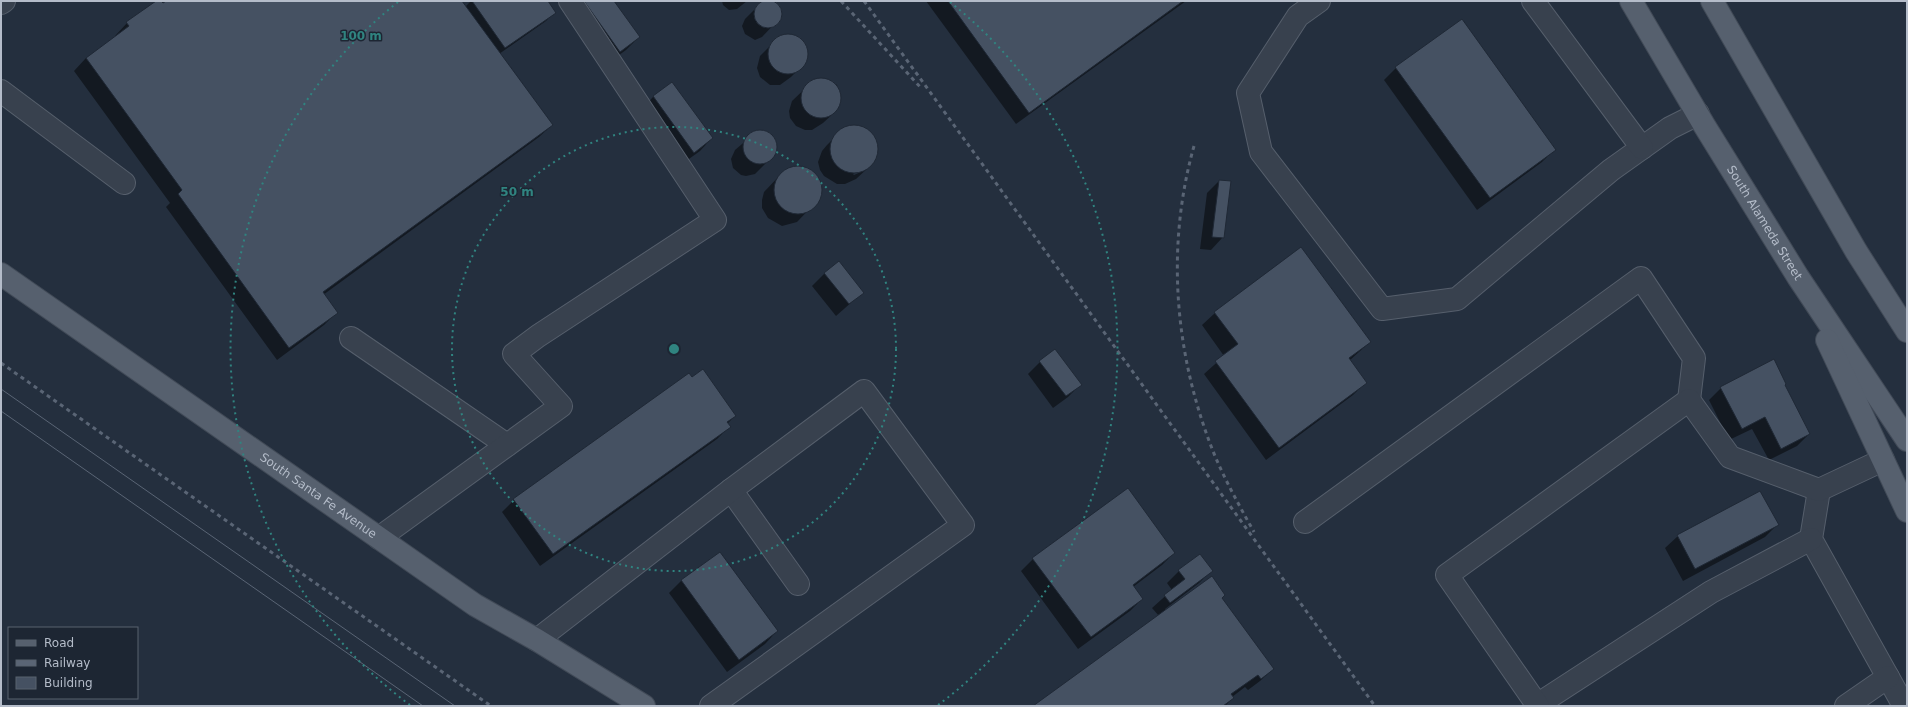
<svg xmlns="http://www.w3.org/2000/svg" width="1908" height="707" viewBox="0 0 1908 707" font-family="'DejaVu Sans',sans-serif">
<style>
.shadow{fill:#0007;fill-rule:evenodd}
.building{fill:#455162;stroke:#1f2835}
.lines{fill:none;stroke-linecap:round;stroke-linejoin:round}
.minor-casing{stroke:#565f6c;stroke-width:24}
.major-casing{stroke:#414a57;stroke-width:24}
.minor{stroke:#38414e;stroke-width:22}
.major{stroke:#56606e;stroke-width:22}
.tram{stroke:#5a6575;stroke-width:1}
.rail{stroke:#5a6575;stroke-width:3;stroke-dasharray:4 4;stroke-linecap:butt}
.ring{fill:none;stroke:#308480;stroke-width:2;stroke-dasharray:2 4}
.labels{text-anchor:middle;stroke-width:3;stroke-linejoin:round;paint-order:stroke}
.street-label{font-size:12px;fill:#b4bcc9;stroke:#1d2633}
.centre{fill:#308480;stroke:#1d2633;stroke-width:2}
.ring-label{font-size:12px;text-anchor:middle;font-weight:bold;fill:#308480;stroke:#1d2633;stroke-width:3;stroke-linejoin:round;paint-order:stroke}
</style>
<rect width="100%" height="100%" fill="#242f3e"/>
<g class="shadow">
<path d="M158,1L163,5L166,2L165,1H461L465,7L471,1H546L554,12L546,21L499,54L552,125L539,137L323,295L336,313L324,325L277,360L166,207L170,203L74,71L86,58L116,37L115,36L127,23Z"/>
<path d="M577,1H612L639,37L626,50L608,63Z"/>
<path d="M722,1H747L737,9L729,10L723,5Z"/>
<path d="M926,1H1186L1016,124Z"/>
<path d="M773,2L781,10L780,18L762,37L755,40L745,34L742,26L745,19L761,3Z"/>
<path d="M787,35L799,38L807,49L806,58L804,64L791,77L780,85H770L760,77L757,68L760,56L780,36Z"/>
<path d="M1396,68L1554,150L1542,162L1477,210L1384,80Z"/>
<path d="M815,79H825L837,85L841,98L836,111L823,123L812,130H805L796,126L790,118L789,111L792,101Z"/>
<path d="M672,84L712,138L700,151L682,164L641,110L653,97Z"/>
<path d="M851,126H858L866,129L872,134L876,141L877,153L869,167L856,179L845,184H837L824,176L820,170L818,162L822,151L827,145L840,132ZM863,169V171L854,175L853,174Z"/>
<path d="M756,132L766,133L773,139L775,148L772,157L755,174L746,176L741,175L733,168L731,159L735,150Z"/>
<path d="M801,167L815,174L819,181L821,189L818,200L797,222L782,226L768,218L762,208V200L764,192L782,173L789,169Z"/>
<path d="M1219,181L1223,237L1211,250L1200,249L1207,193Z"/>
<path d="M825,273L862,293L836,316L812,286Z"/>
<path d="M1215,313L1370,342L1349,361L1365,383L1353,395L1266,460L1204,374L1224,356L1202,325Z"/>
<path d="M1040,362L1080,385L1068,397L1053,408L1028,374Z"/>
<path d="M692,378L735,416L727,424L729,427L717,439L540,566L502,512L514,500Z"/>
<path d="M1784,385L1809,434L1797,446L1769,460L1752,429L1729,440L1709,400L1721,388Z"/>
<path d="M1777,525L1765,537L1683,581L1665,548L1678,536Z"/>
<path d="M720,553L777,631L765,644L727,672L669,593L681,581Z"/>
<path d="M1174,553L1162,565L1133,587L1142,599L1130,611L1078,649L1021,571L1033,559Z"/>
<path d="M1179,571H1211L1199,583L1165,609L1166,611L1221,598L1273,669L1260,681L1248,690L1245,687L1232,697L1233,698L1225,706H1035L1159,616L1152,608L1172,590L1167,583Z"/>
</g>
<g class="building">
<circle cx="768" cy="14" r="14"/>
<path d="M156,1H161L163,3L166,1H462L553,125L323,292L338,313L289,348L178,194L182,190L86,58L129,26L126,22Z"/>
<path d="M472,1H548L556,13L505,48Z"/>
<path d="M584,1H614L640,37L620,52Z"/>
<path d="M948,1H1183L1029,113Z"/>
<path d="M1462,19L1556,150L1490,198L1395,67Z"/>
<circle cx="788" cy="54" r="20"/>
<circle cx="821" cy="98" r="20"/>
<path d="M672,82L713,138L694,153L653,96Z"/>
<circle cx="854" cy="149" r="24"/>
<circle cx="760" cy="147" r="17"/>
<circle cx="798" cy="190" r="24"/>
<path d="M1219,180L1231,181L1224,238L1212,237Z"/>
<path d="M1301,247L1371,342L1349,358L1367,383L1279,448L1215,361L1238,344L1214,312Z"/>
<path d="M839,261L864,293L849,304L824,273Z"/>
<path d="M1055,349L1082,385L1066,396L1039,361Z"/>
<path d="M1774,359L1786,384L1785,385L1810,434L1781,449L1765,417L1742,429L1720,387Z"/>
<path d="M703,369L736,416L727,422L731,427L553,554L513,499L689,373L692,377Z"/>
<path d="M1128,488L1175,553L1133,585L1143,599L1091,637L1032,558Z"/>
<path d="M1760,491L1779,525L1695,569L1677,535Z"/>
<path d="M720,552L778,631L739,660L681,580Z"/>
<path d="M1200,554L1213,571L1170,603L1164,595L1185,579L1178,570Z"/>
<path d="M1212,576L1225,595L1222,598L1274,669L1261,679L1258,675L1231,694L1234,698L1223,706H1033Z"/>
</g>
<g class="lines">
<defs>
<g id="minor">
<path d="M1319,1L1298,16L1248,93L1261,152L1382,309L1457,299L1611,170L1670,128L1698,114"/>
<path d="M1533,1L1642,148"/>
<path d="M1,3L4,1"/>
<path d="M1,91L124,183"/>
<path d="M351,338L507,445"/>
<path d="M731,490L798,584"/>
<path d="M1819,490L1811,539L1904,706"/>
<path d="M1305,522L1641,278L1694,358L1689,400"/>
<path d="M379,538L561,406L514,354L538,336L715,220L570,1"/>
<path d="M537,640L731,490L864,391L963,525L711,706"/>
<path d="M1537,705L1711,592L1811,539"/>
<path d="M1538,706L1447,575L1689,400L1730,457L1819,490L1883,460"/>
<path d="M1846,706L1888,677"/>
</g>
<g id="major">
<path id="s1" d="M1631,1L1704,125L1798,277L1907,440"/>
<path d="M1712,1L1856,251L1907,331"/>
<path id="s2" d="M1,274L475,605L537,640L644,706"/>
<path d="M1827,340L1907,511"/>
</g>
</defs>
<use href="#minor" class="minor-casing"/>
<use href="#major" class="major-casing"/>
<use href="#minor" class="minor"/>
<use href="#major" class="major"/>
<g class="tram">
<path d="M1,389L455,706"/>
<path d="M1,411L423,706"/>
</g>
<g class="rail">
<path d="M841,1L922,89"/>
<path d="M864,1L1375,706"/>
<path d="M1194,146C1165,249 1175,358 1215,456C1226,482 1240,507 1254,532"/>
<path d="M1,363L491,706"/>
</g>
</g>
<g class="ring">
<circle cx="674" cy="349" r="222"/>
<path d="M410 705A443 443 0 0 1 398 2M950 2A443 443 0 0 1 938 705"/>
</g>
<g class="labels">
<g class="street-label">
<text dy="4" stroke="none"><textPath href="#s1" startOffset="259">South Alameda Street</textPath></text>
<text dy="4" stroke="none"><textPath href="#s2" startOffset="387">South Santa Fe Avenue</textPath></text>
</g>
</g>
<circle cx="674" cy="349" r="6" class="centre"/>
<g class="ring-label">
<text x="361" y="40">100 m</text>
<text x="517" y="196">50 m</text>
</g>
<rect width="1908" height="707" fill="none" stroke="#b4bcc9" stroke-width="4"/>
<rect x="8" y="627" width="130" height="72" fill="#1d2633" stroke="#59626f"/>
<rect x="16" y="640" width="20" height="6" fill="#56606e" stroke="#59626f"/>
<text x="44" y="647" font-size="12" fill="#b4bcc9">Road</text>
<rect x="16" y="660" width="20" height="6" fill="#5a6575" stroke="#59626f"/>
<text x="44" y="667" font-size="12" fill="#b4bcc9">Railway</text>
<rect x="16" y="677" width="20" height="12" fill="#455162" stroke="#59626f"/>
<text x="44" y="687" font-size="12" fill="#b4bcc9">Building</text>
</svg>
